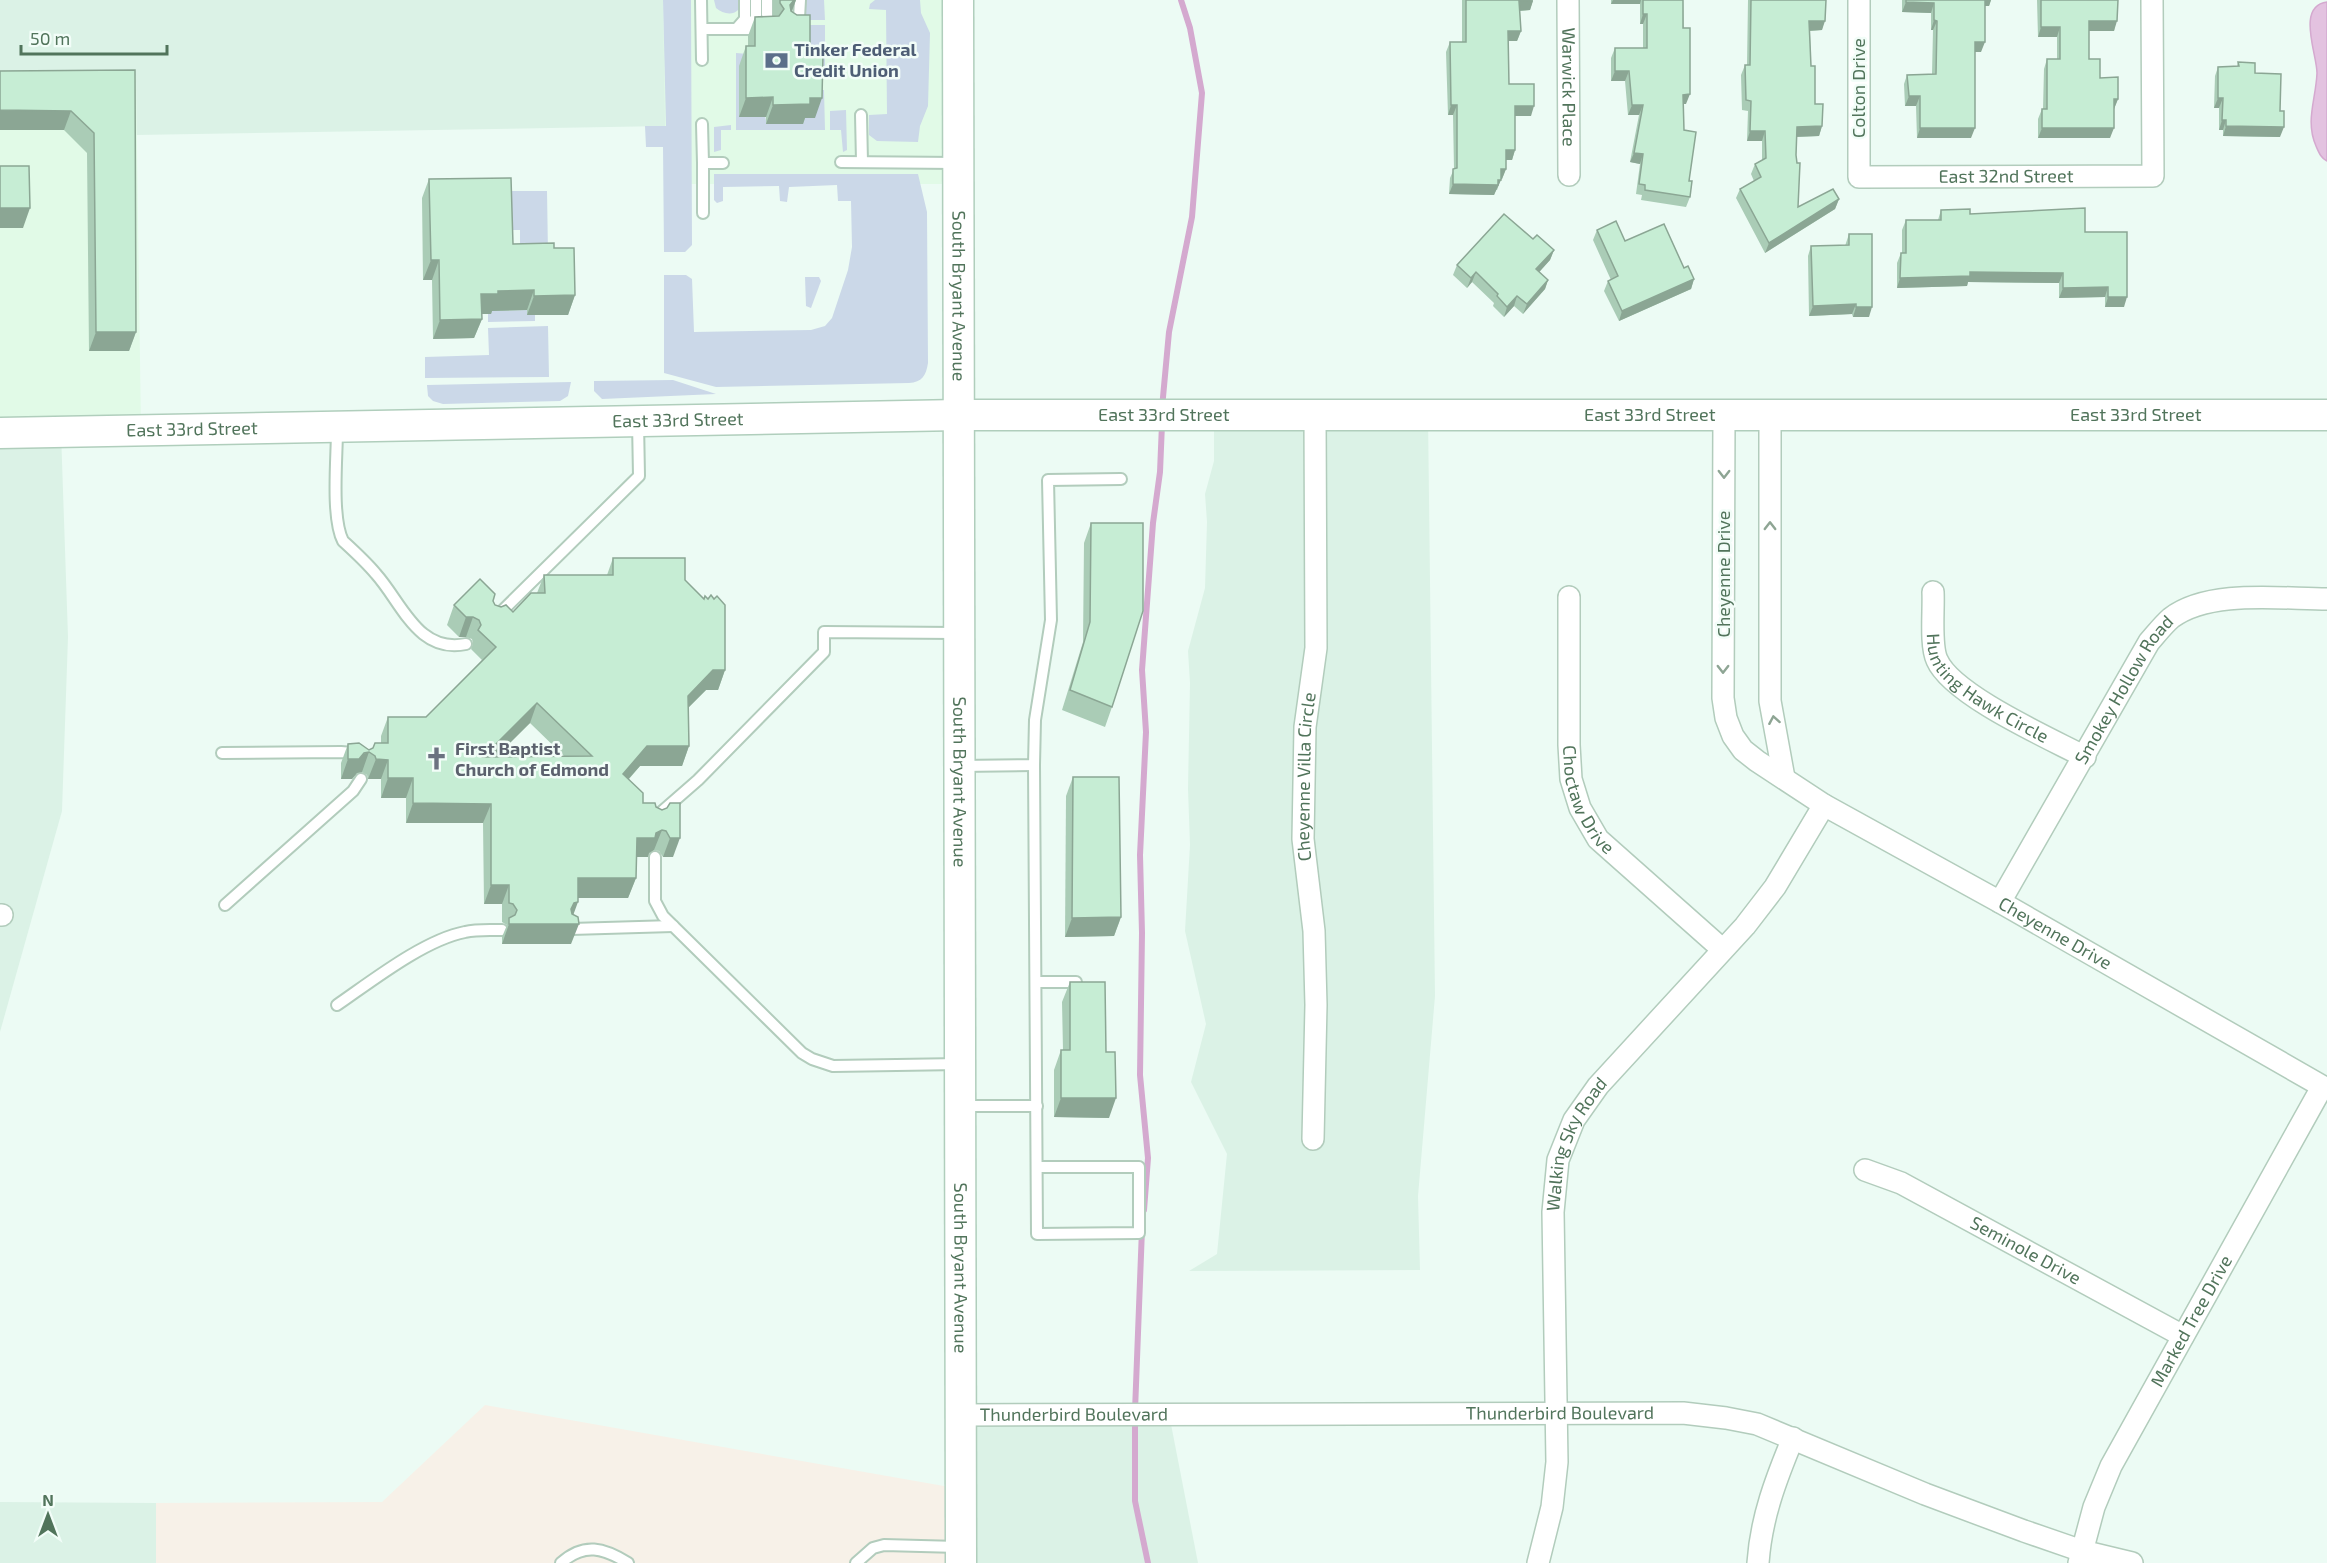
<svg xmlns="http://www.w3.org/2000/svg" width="2327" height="1563" viewBox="0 0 2327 1563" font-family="'Exo 2',sans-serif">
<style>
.residential{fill:#dbf2e6}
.commercial{fill:#e1fae7}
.education{fill:#f7f1e8}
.green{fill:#cbd8e8}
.water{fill:#e3c2e0;stroke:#d4a9cf;stroke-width:1.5}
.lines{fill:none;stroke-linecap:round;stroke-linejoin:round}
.stream{stroke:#d4a9cf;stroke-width:6}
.lane-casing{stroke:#b2ccbc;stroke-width:14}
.street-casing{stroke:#b2ccbc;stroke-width:24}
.secondary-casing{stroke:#b0cebc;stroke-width:33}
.lane{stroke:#fff;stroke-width:10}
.street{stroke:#fff;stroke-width:21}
.secondary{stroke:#fff;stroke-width:30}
.wall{fill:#aaccb6;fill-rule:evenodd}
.shaded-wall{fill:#8ba694}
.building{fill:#c6edd4;stroke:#8ba694;stroke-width:1.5;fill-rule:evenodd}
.oneway{stroke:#8ea594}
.labels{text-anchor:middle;stroke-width:5;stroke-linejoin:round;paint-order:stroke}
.service-label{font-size:18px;font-weight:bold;fill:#4e5e75;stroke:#f2fdf8;text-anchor:start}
.street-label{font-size:18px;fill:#51745b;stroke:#f2fdf8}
.worship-label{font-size:18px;font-weight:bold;fill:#5b616d;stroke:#f2fdf8;text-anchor:start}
</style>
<rect width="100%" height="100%" fill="#ecfbf4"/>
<g class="residential">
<path d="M0,0H663L666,126L136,135V76L0,78Z"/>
<path d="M1214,415H1428L1435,996L1418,1196L1420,1270L1189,1271L1217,1254L1227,1154L1191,1082L1206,1024L1185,931L1190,845L1188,789L1190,683L1188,651L1205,588L1207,522L1205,494L1214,461Z"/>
<path d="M61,432L68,637L62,811L0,1032V433Z"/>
<path d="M1169,1414L1198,1563H961L960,1415Z"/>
<path d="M0,1502L156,1503V1563H0Z"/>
</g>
<g class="commercial">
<path d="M663,0H958V184H666Z"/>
<path d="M136,76L141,430L0,433V78Z"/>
</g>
<path class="education" d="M485,1405L961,1489V1563H156V1503L382,1502Z"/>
<g class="green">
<path d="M663,0H691L692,245L685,252H664L663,147H646L645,126H666Z"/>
<path d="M714,0H740L739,9C733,16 723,14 716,8Z"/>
<path d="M806,0H824L825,20H804Z"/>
<path d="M875,0H920L921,13L930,33L928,106L920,126L918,142L877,141L869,135V115L887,114L886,10L869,9L870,4Z"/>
<path d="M800,25H825V66L816,75Z"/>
<path d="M736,53L748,54L767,124L816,90H824L825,130H736Z"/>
<path d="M846,110L847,150L843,152L841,130H830V111Z"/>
<path d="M731,125V130H721V150L714,152V127Z"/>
<path d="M714,174H918L927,212L928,363C926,376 922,382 909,383L716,387L664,373V275H686L692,279L694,332L811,330L825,326L832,318L848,270L852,247L851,201H838L837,185L789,187L787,202L780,201L779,186L723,187V201L717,203L714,200Z"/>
<path d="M507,191H547L548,254H520V230H508Z"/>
<path d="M805,277H819L821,281L811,308L806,306Z"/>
<path d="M527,310V315H535V321L488,322V314H491L490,311Z"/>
<path d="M548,326L549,377L425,378V357L489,355L488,328Z"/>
<path d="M673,380L716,394L602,399L594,391V381Z"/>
<path d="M571,382L568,396L560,401L443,404L433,401L428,396L427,385Z"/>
</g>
<path class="water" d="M2327,2V161C2321,158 2319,153 2316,146C2305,121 2316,99 2317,73C2317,54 2296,6 2327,2Z"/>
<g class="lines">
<g class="stream">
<path d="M1162,408L1169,332L1192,217L1202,93L1190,28L1181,0"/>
<path d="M1144,1210L1148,1158L1140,1075L1142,933L1140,855L1146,732L1142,670L1153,523L1160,472L1162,424"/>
<path d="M1142,1229L1135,1411V1501L1148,1563"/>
</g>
<defs>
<g id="lane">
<path d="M701,0L702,60"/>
<path d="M748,24L756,19V0"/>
<path d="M757,24L767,19V0"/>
<path d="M791,26L799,18L800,0"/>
<path d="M738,27L745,19V0"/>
<path d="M702,29H763"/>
<path d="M861,115L862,162"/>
<path d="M702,124L703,163H723"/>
<path d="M841,162L957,163"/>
<path d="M703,163V213"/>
<path d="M337,430C337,457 331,518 343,541C354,551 366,562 376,574C402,603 418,654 466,644"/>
<path d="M498,615L639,476L638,422"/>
<path d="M222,753L341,752L353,753L358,757"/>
<path d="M1034,765L1037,1234L1139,1233V1167H1037"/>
<path d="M960,766L1034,765L1035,720L1051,620L1048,480L1121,479"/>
<path d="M656,820L659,814L698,780L824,652V632L956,633"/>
<path d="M655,857V901L663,916L802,1053L812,1059L833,1066L960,1064"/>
<path d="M225,905L353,791L361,779"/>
<path d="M571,929L673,926"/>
<path d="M1036,982H1076"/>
<path d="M337,1005C372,981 424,940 465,932C477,929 490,930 502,930"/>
<path d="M962,1106H1037"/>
<path d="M561,1563C584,1542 604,1548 628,1563"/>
<path d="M856,1563L873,1548L884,1545L958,1547"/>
</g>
<g id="street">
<path id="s1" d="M1568,0L1569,175"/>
<path id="s2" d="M1859,0V177L2153,176L2152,0"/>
<path id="s3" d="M1724,415L1723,698L1726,718L1733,736L1743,750L1757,761L1824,805L2000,902L2327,1089"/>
<path d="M1770,415V701L1784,778"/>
<path id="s4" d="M1933,592C1934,610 1930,645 1937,660C1952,695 2049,738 2085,757"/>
<path id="s5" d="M1569,597V745L1571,779L1580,808L1598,839L1722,949"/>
<path id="s6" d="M2000,902L2149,642C2156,634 2163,625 2171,618C2209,589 2281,599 2327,599"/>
<path d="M0,915H2"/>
<path id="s7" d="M1313,1139L1316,1005L1314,931L1303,839L1305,727L1316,648L1315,415"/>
<path id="s8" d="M1865,1170L1901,1183L2183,1336"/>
<path id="s9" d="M960,1415L1683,1413L1726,1418L1757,1424L1925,1494L2024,1531L2082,1551L2132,1563"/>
<path id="s10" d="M1538,1563L1552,1507L1557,1462L1553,1212L1558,1160L1574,1120L1598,1086L1745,926L1775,887L1824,805"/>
<path d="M1758,1563C1761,1518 1776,1479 1793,1438"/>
<path id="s11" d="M2079,1563L2094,1507L2111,1466L2322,1087"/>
</g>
<g id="secondary">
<path id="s12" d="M958,0L961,1563"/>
<path id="s13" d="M0,433L959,415H2327"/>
</g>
</defs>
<use href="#lane" class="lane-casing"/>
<use href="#street" class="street-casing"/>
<use href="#secondary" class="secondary-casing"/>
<use href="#lane" class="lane"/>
<use href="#street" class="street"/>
<use href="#secondary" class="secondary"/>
</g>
<g class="wall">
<path d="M773,0H796L792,11L810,54L815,118H805L803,124H766V117H739V66L746,46H748V36L755,17L773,16Z"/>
<path d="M1462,0H1533L1530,10L1520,11L1521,31L1517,41H1508L1509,84L1531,116H1515V150L1512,160H1506V169L1502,179H1501L1497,190H1496L1494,195L1449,194L1450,178L1454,169L1453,115H1448L1446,52L1450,42H1462Z"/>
<path d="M1611,0H1683L1686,104H1684V130L1690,197L1686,207L1641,200L1642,195L1636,194L1640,164L1630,162L1639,115H1628L1625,81H1611V58L1615,48H1643V24H1640V4H1611Z"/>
<path d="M1748,0H1826L1822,30L1810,31L1811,66L1815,104L1822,126L1819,136L1796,137V155L1798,207L1839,199L1835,209L1765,253L1736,198L1740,189L1754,181L1751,174L1755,164L1762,160V141H1747L1748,111L1742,110L1741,75L1745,65H1747Z"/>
<path d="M1902,0H1991L1989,6H1985L1981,52H1975L1971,138H1917L1916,106H1905L1904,84L1907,75L1932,74L1933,30H1931V13L1902,12Z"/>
<path d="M2037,0H2118L2114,31H2089V59L2100,78L2118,99L2114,109L2110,138H2038V119L2042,109H2043L2044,69L2047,59H2057V37H2038Z"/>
<path d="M2238,62L2255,73L2280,137L2223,136V130H2219V108H2214L2215,76L2218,67L2237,66Z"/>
<path d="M135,70L136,332L129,351H89L87,153L64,130H0Z"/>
<path d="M429,179L513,244L554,248L575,295L568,315H527V310L492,311L491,314H481L482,319L474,338L433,339L432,280H423L422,198Z"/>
<path d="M1941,210L2085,232L2124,307H2105V297L2059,298V283L1968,282L1967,286L1897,288V263L1901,253H1902V230L1906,220H1938Z"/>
<path d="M1597,230L1625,241L1684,268L1694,279L1691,289L1619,321L1604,291L1608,281L1611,280L1593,240Z"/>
<path d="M1849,234L1869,317H1853L1852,314L1809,316L1808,256L1811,246H1845Z"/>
<path d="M1533,239L1554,250L1550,260L1539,272L1548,280L1545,289L1523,314L1514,306L1504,317L1493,306L1494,303L1472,282L1467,288L1453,275L1457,265Z"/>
<path d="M1091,523L1112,707L1105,727L1062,710L1083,642L1084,543Z"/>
<path d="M613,558L685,580L725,670L718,690H706L688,708L689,746L682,766H640L629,779L643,803L662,810L667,808L673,857H663L659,851L654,850L649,853L648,857H636V878L628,898H578L573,915L571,944H502V937L507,925L502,922V904H484L483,823H406V798H381V779H368L367,775L362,772L357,773L352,779H341V763L348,744L369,750L381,743V736L388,717H426L482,660L471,649L473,644L472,639L466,637H459L447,625L454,605L493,601L495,605L513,612L537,593L544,575H607ZM530,723L565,757H495Z"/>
<path d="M1073,777L1121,917L1114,936L1065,937L1066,796Z"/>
<path d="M1070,982L1106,1052L1109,1118L1054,1117V1070L1061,1050H1063L1062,1002Z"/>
</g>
<g class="shaded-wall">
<path d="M794,0H796L790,16V5Z"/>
<path d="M1613,0H1641L1640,4H1611Z"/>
<path d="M1983,0H1991L1989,6H1981Z"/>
<path d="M1519,1H1533L1530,10L1516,11Z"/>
<path d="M1906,2L1934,3L1931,13L1902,12Z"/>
<path d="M1643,14H1647L1643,24H1640Z"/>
<path d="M1934,20L1937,21L1933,30H1931Z"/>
<path d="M1809,21H1825L1822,30L1806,31Z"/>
<path d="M2089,21H2117L2114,31H2085Z"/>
<path d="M2041,27H2060L2057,37H2038Z"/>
<path d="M1508,31H1521L1517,41H1504Z"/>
<path d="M1975,42H1985L1981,52H1971Z"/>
<path d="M1615,71H1629L1625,81H1611Z"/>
<path d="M1690,94L1686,104H1680L1683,95Z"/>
<path d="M1909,96H1920L1916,106H1905Z"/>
<path d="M773,97L766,117H739L746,98Z"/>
<path d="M810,98H822L815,118H805L803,124H766L773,105Z"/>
<path d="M2218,98H2223L2219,108H2214Z"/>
<path d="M2114,99H2118L2114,109Z"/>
<path d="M1451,105H1457L1453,115H1448Z"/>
<path d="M1632,105H1643L1639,115H1628Z"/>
<path d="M1515,106H1534L1531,116H1511Z"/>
<path d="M0,110L71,111L64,130H0Z"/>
<path d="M2222,120H2226L2223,130H2219Z"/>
<path d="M1822,126L1819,136L1793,137L1797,127Z"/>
<path d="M2226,126L2284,127L2280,137L2223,136Z"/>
<path d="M1920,128H1975L1971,138H1917Z"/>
<path d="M2042,128H2114L2110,138H2038Z"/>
<path d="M1750,131H1765L1762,141H1747Z"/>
<path d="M1506,150H1515L1512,160H1502Z"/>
<path d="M1634,153L1643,154L1640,164L1630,162Z"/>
<path d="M1501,169H1506L1502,179H1497Z"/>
<path d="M1501,180L1494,195L1449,194L1453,184Z"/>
<path d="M1839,199L1835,209L1765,253L1769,243Z"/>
<path d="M0,208H30L23,228H0Z"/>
<path d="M1554,250L1550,260L1533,279L1536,269Z"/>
<path d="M431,260H439L432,280H423Z"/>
<path d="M1476,272L1472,282L1467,288L1471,278Z"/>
<path d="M1970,272L2063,273L2059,283L1968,282L1967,286L1897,288L1900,278Z"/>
<path d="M1694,279L1691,289L1619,321L1622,311Z"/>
<path d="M1548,280L1545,289L1523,314L1527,304Z"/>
<path d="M2108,287L2105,297L2059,298L2063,288Z"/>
<path d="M534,290L527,310L492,311L491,314H474L481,294L498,291Z"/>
<path d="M575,295L568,315H527L534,296Z"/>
<path d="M1517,296L1514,306L1504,317L1507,307Z"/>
<path d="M2108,297H2127L2124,307H2105Z"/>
<path d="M1856,304L1852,314L1809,316L1813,306Z"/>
<path d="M1856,307H1872L1869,317H1853Z"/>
<path d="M482,319L474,338L433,339L440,320Z"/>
<path d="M96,332H136L129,351H89Z"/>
<path d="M466,617H473L466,637H459Z"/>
<path d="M713,670H725L718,690H706L681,715L688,696Z"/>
<path d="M537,703L530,723L476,777L483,757Z"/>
<path d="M647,746H689L682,766H640L616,793L623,774Z"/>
<path d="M369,752L362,772L357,773L352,779H341L348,759Z"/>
<path d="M376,759L388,760L381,779H368Z"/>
<path d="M388,778H413L406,798H381Z"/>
<path d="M413,803L491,804L483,823H406Z"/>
<path d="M662,830L654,850L649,853L648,857H629L637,838L656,833Z"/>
<path d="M670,838H680L673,857H663Z"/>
<path d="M578,878H636L628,898H570Z"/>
<path d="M491,885H509L502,904H484Z"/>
<path d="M578,902L571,921L579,924L571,944H502L509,924L571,909L574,903Z"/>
<path d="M1121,917L1114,936L1065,937L1072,918Z"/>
<path d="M1061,1098H1116L1109,1118L1054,1117Z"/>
</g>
<g class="building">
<path d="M780,0H794L790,5L791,11L797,15H810V54H823L822,98H810V104L773,105V97L746,98V46H755V17L779,16L784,9L780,3Z"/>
<path d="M1466,0H1533L1519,1L1521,31H1508L1509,84H1534V106H1515V150H1506V169H1501V180H1498V185L1453,184V169L1457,168V105H1451L1450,42H1466Z"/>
<path d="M1643,0H1683V28H1690V94L1683,95L1684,130L1696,132L1689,181H1692L1690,197L1645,190V185L1639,184L1643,154L1634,153L1643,105H1632L1629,71H1615V48H1647V14H1643Z"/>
<path d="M1751,0H1826L1825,21H1809L1811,66H1815V104H1823L1822,126L1797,127L1796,155L1797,163H1800L1798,207L1833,189L1839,199L1769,243L1740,189L1761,177L1755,164L1766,158L1765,131H1750L1751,101L1746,100L1745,65H1750Z"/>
<path d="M1906,0H1985V42H1975V128H1920V96H1909L1907,75L1936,74L1937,21L1934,20V3L1906,2Z"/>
<path d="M2041,0H2118L2117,21H2089V59H2100V78L2118,77V99H2114V128H2042V109H2047V59H2060V27H2041Z"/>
<path d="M2238,62L2255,63V73L2281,74L2280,111H2284V127L2226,126V120H2222L2223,98H2218V67L2239,66Z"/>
<path d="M135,70L136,332H96L94,133L71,111L0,110V71Z"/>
<path d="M0,166H29L30,208H0Z"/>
<path d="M511,178L513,244L554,243V248H574L575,295L534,296V290L498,291V294H481L482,319L440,320L439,260H431L429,179Z"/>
<path d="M2085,208V232H2127V297H2108V287L2063,288V273L1970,272V276L1900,278L1901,253H1906V220H1941V210L1970,209V214Z"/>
<path d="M1504,214L1533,239L1537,235L1554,250L1536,269L1548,280L1527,304L1517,296L1507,307L1497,296L1498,294L1476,272L1471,278L1457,265Z"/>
<path d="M1616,221L1625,241L1664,224L1684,268L1688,266L1694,279L1622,311L1608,281L1618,276L1597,230Z"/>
<path d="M1849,234H1872V307H1856V304L1813,306L1811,246L1849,245Z"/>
<path d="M1091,523H1143V611L1112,707L1070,690L1090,622Z"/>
<path d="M613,558H685V580L704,599L705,596L708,599L711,595L714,599L717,596L725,605V670H713L688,696L689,746H647L623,774L643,793V803H655L656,807L662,810L667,808L670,803H680V838H670L666,831L662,830L656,833L655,838H637L636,878H578V902L574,903L571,909L572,914L578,917L579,924H509V918L515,915L517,910L513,904L509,903V885H491V804L413,803V778H388V760L376,759L375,756L369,752L364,753L359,759H348V744L359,743L369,750L373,748L375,743H388V717H426L496,647L478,630L481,625L479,620L473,617H466L454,605L480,579L495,594L493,601L495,605L501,607L506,605L513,612L531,593H545L544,575H613ZM537,703L592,756L483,757Z"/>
<path d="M1073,777H1119L1121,917L1072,918Z"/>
<path d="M1070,982H1105L1106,1052H1115L1116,1098H1061V1050H1070Z"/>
</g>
<defs><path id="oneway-chevron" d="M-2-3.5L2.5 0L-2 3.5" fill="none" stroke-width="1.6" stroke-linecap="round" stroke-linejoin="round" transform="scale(1.5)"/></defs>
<g class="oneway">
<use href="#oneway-chevron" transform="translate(1724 474) rotate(90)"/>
<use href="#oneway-chevron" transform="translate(1770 526) rotate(-90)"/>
<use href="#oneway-chevron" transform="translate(1723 669) rotate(90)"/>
<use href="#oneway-chevron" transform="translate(1774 720) rotate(-100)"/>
</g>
<defs>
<symbol id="bank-bare" viewBox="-9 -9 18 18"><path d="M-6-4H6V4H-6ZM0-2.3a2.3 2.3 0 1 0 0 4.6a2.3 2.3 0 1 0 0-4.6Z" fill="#5c6f8a" stroke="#f2fdf8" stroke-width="2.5" paint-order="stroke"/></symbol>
<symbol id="church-bare" viewBox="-9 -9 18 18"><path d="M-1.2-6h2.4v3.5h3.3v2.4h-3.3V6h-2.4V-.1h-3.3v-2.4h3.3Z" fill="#6b7280" stroke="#f2fdf8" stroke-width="2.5" paint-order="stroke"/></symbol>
</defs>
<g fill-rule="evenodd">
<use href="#bank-bare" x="760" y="44" width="33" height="33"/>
<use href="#church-bare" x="420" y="742" width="33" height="33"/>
</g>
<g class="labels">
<g class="service-label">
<text x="794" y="56">Tinker Federal<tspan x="794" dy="21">Credit Union</tspan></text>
</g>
<g class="street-label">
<text dy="6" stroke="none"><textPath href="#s1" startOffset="87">Warwick Place</textPath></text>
<text transform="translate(1859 88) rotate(-90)" y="6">Colton Drive</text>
<text dy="6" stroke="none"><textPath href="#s2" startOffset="324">East 32nd Street</textPath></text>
<text dy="6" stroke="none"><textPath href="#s12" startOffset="296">South Bryant Avenue</textPath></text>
<text dy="6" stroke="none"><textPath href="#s13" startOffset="1164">East 33rd Street</textPath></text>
<text dy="6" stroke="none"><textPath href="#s13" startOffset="1650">East 33rd Street</textPath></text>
<text dy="6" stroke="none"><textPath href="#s13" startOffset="2136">East 33rd Street</textPath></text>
<text dy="6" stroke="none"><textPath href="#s13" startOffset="678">East 33rd Street</textPath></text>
<text dy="6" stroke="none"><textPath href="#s13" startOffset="192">East 33rd Street</textPath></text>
<text transform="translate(1724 574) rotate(-90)" y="6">Cheyenne Drive</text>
<text dy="6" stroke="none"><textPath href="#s4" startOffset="123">Hunting Hawk Circle</textPath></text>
<text dy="6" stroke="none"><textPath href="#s6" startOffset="246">Smokey Hollow Road</textPath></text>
<text dy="6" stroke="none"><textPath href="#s7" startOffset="363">Cheyenne Villa Circle</textPath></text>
<text dy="6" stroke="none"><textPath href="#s12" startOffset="782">South Bryant Avenue</textPath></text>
<text dy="6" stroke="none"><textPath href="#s5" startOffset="207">Choctaw Drive</textPath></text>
<text dy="6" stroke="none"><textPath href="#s3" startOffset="702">Cheyenne Drive</textPath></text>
<text dy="6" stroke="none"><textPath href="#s10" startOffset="426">Walking Sky Road</textPath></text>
<text dy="6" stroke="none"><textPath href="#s8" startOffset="180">Seminole Drive</textPath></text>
<text dy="6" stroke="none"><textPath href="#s12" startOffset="1268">South Bryant Avenue</textPath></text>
<text dy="6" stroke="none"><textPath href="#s11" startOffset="268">Marked Tree Drive</textPath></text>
<text dy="6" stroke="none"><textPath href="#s9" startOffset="600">Thunderbird Boulevard</textPath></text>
<text dy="6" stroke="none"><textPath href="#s9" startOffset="114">Thunderbird Boulevard</textPath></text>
</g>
<g class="worship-label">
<text x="455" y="755">First Baptist<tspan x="455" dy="21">Church of Edmond</tspan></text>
</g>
</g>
<g transform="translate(48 1515)" stroke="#f2fdf8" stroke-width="4.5" paint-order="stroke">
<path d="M0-4.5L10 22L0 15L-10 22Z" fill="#51745b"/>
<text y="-9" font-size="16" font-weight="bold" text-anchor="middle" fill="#51745b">N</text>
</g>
<path d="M21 45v9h146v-9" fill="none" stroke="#51745b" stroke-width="3"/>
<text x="30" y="45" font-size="18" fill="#51745b" stroke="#f2fdf8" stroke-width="4.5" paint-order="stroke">50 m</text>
</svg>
